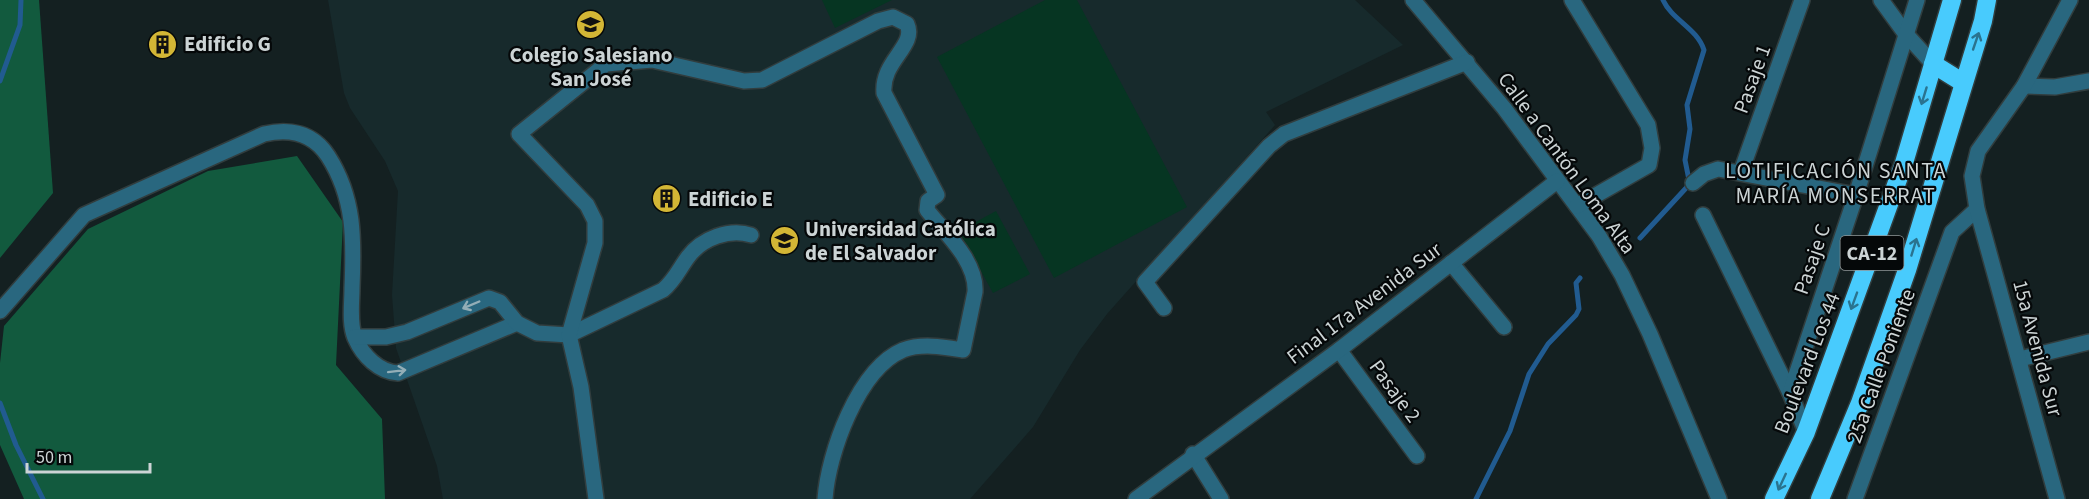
<svg xmlns="http://www.w3.org/2000/svg" width="2089" height="499" viewBox="0 0 2089 499" font-family="'Source Sans 3',sans-serif">
<style>
.built{fill:#172a2c}
.green{fill:#063522}
.forest{fill:#125a3e}
.lines{fill:none;stroke-linecap:round;stroke-linejoin:round}
.stream{stroke:#215b90;stroke-width:5}
.minor-casing{stroke:#313d3e;stroke-width:18}
.highway-casing{stroke:#313d3e;stroke-width:21}
.minor{stroke:#29677f;stroke-width:15}
.highway{stroke:#48cbfd;stroke-width:18}
.oneway{stroke:#2a738f}
.oneway2{stroke:#93aeb7}
.labels{text-anchor:middle;stroke-width:4.5;stroke-linejoin:round;paint-order:stroke}
.shield{fill:#050809;stroke:#909798;stroke-width:1.5}
.shield-label{font-size:20px;font-weight:bold;fill:#ccd4d5}
.poi-label{font-size:21px;font-weight:bold;fill:#ccd4d5;stroke:#050809;text-anchor:start}
.street-label{font-size:21px;fill:#ccd4d5;stroke:#050809}
.neighbourhood-label{font-size:22px;letter-spacing:1.5px;fill:#ccd4d5;stroke:#050809}
</style>
<rect width="100%" height="100%" fill="#142021"/>
<path class="built" d="M328,0H1355L1403,45L1266,112L1275,125L1107,314L1080,350L1033,427L970,499H443L437,466L396,348L392,295L398,191L385,161L350,108L344,93Z"/>
<g class="green">
<path d="M822,0H892L835,28Z"/>
<path d="M1045,0H1077L1187,207L1054,278L937,57Z"/>
<path d="M996,211L1030,274L993,293L959,231Z"/>
</g>
<g class="forest">
<path d="M0,0H39L53,193L0,258Z"/>
<path d="M297,156L343,222L336,365L382,419L385,499H24L0,445V363L4,326L88,229L208,171Z"/>
</g>
<g class="lines">
<g class="stream">
<path d="M0,81L20,25L21,0"/>
<path d="M1640,238L1687,187L1689,180L1685,160L1690,129L1687,105L1704,50C1697,28 1672,20 1663,0"/>
<path d="M0,403L16,445L43,499"/>
<path d="M1476,499L1510,431L1529,374L1548,344L1576,315L1579,309L1576,283L1580,278"/>
</g>
<defs>
<g id="minor">
<path d="M1413,0L1504,108L1599,236L1622,275L1650,334L1719,499"/>
<path d="M1572,0L1648,125L1652,148L1649,165L1577,206"/>
<path d="M1881,0L1905,33L1933,64"/>
<path d="M2024,86L2055,87L2089,81"/>
<path d="M1741,172L1802,0"/>
<path d="M1693,183L1704,174L1718,169L1856,195"/>
<path d="M1703,215L1790,393L1806,432"/>
<path d="M1451,263L1504,327"/>
<path d="M1164,308L1145,282L1269,146L1284,134L1467,62"/>
<path d="M0,311L84,215L264,134C290,128 313,133 328,156C355,198 354,240 352,288C352,303 349,324 355,338C363,356 379,372 398,373L517,323"/>
<path d="M355,337H386L407,332L489,298L500,302L517,323L537,333L569,335L663,290C675,280 679,269 688,257C702,238 730,228 751,235"/>
<path d="M1339,350L1417,456"/>
<path d="M2020,359L2089,342"/>
<path d="M1790,393L1856,195L1917,0"/>
<path d="M1193,454L1221,499"/>
<path d="M596,499L581,387L569,335L595,243V221L587,205L519,134L606,64L652,60L744,81L762,80L878,21L893,17L907,24C917,46 881,61 884,93L937,195L928,201L927,210C945,233 977,261 975,292L963,350C944,347 922,343 903,350C858,369 828,454 825,499"/>
<path d="M1136,499L1339,350L1557,181"/>
<path d="M1855,499L1952,232L1977,209"/>
<path d="M2057,499L1977,209L1972,176L1978,151L2024,86L2070,0"/>
</g>
<g id="highway">
<path d="M1933,64L1962,82"/>
<path d="M1774,499L1806,432L1904,163L1952,0"/>
<path d="M1820,499L1860,403L1907,270L1983,21L1987,0"/>
</g>
</defs>
<use href="#minor" class="minor-casing"/>
<use href="#highway" class="highway-casing"/>
<use href="#minor" class="minor"/>
<use href="#highway" class="highway"/>
</g>
<defs><path id="oneway-shaft" d="M-6 0H5M1.5-3L5.5 0L1.5 3" fill="none" stroke-width="1.6" stroke-linecap="round" stroke-linejoin="round" transform="scale(1.5)"/></defs>
<g class="oneway">
<use href="#oneway-shaft" transform="translate(1976 41) rotate(-71)"/>
<use href="#oneway-shaft" transform="translate(1924 96) rotate(107)"/>
<use href="#oneway-shaft" transform="translate(1914 247) rotate(-73)"/>
<use href="#oneway-shaft" transform="translate(1854 301) rotate(110)"/>
<use href="#oneway-shaft" transform="translate(1782 482) rotate(115)"/>
</g>
<g class="oneway2">
<use href="#oneway-shaft" transform="translate(471 305) rotate(157)"/>
<use href="#oneway-shaft" transform="translate(397 371) rotate(-7)"/>
</g>
<defs>
<symbol id="school-disc" viewBox="-11 -11 22 22"><circle r="9.5" fill="#d3b635" stroke="#050809"/><path d="M0-5L7-2L0 1L-7-2ZM-4 1L0 2.5L4 1V4Q0 6-4 4Z" fill="#111"/></symbol>
<symbol id="building-disc" viewBox="-11 -11 22 22"><circle r="9.5" fill="#d3b635" stroke="#050809"/><path d="M-4-6H4V6H1V3H-1V6H-4ZM-2.5-4.3h1.7v1.8h-1.7ZM.8-4.3h1.7v1.8H.8ZM-2.5-1h1.7V.8h-1.7ZM.8-1h1.7V.8H.8Z" fill="#111"/></symbol>
<symbol id="university-disc" viewBox="-11 -11 22 22"><circle r="9.5" fill="#d3b635" stroke="#050809"/><path d="M0-5L7-2L0 1L-7-2ZM-4 1L0 2.5L4 1V4Q0 6-4 4Z" fill="#111"/></symbol>
</defs>
<g fill-rule="evenodd">
<use href="#school-disc" x="574" y="8" width="33" height="33"/>
<use href="#building-disc" x="146" y="28" width="33" height="33"/>
<use href="#building-disc" x="650" y="182" width="33" height="33"/>
<use href="#university-disc" x="768" y="224" width="33" height="33"/>
</g>
<g class="labels">
<rect class="shield" x="1840.5" y="236" width="63" height="34" rx="4.5"/>
<g class="shield-label">
<text x="1872" y="260">CA-12</text>
</g>
<g class="poi-label">
<text x="184" y="51">Edificio G</text>
<text x="591" y="62" text-anchor="middle">Colegio Salesiano<tspan x="591" dy="24">San José</tspan></text>
<text x="688" y="206">Edificio E</text>
<text x="805" y="236">Universidad Católica<tspan x="805" dy="24">de El Salvador</tspan></text>
</g>
<g class="street-label">
<text transform="translate(1752 79) rotate(-70)" y="7">Pasaje 1</text>
<text transform="translate(1567 163) rotate(54)" y="7">Calle a Cantón Loma Alta</text>
<text transform="translate(1812 259) rotate(-71)" y="7">Pasaje C</text>
<text transform="translate(1364 303) rotate(-37)" y="7">Final 17a Avenida Sur</text>
<text transform="translate(2038 348) rotate(75)" y="7">15a Avenida Sur</text>
<text transform="translate(1807 363) rotate(-69)" y="7">Boulevard Los 44</text>
<text transform="translate(1881 366) rotate(-70)" y="7">25a Calle Poniente</text>
<text transform="translate(1395 391) rotate(54)" y="7">Pasaje 2</text>
</g>
<g class="neighbourhood-label">
<text x="1836" y="178">LOTIFICACIÓN SANTA<tspan x="1836" dy="25">MARÍA MONSERRAT</tspan></text>
</g>
</g>
<path d="M27 463v9h123v-9" fill="none" stroke="#ccd4d5" stroke-width="3"/>
<text x="36" y="463" font-size="18" fill="#ccd4d5" stroke="#050809" stroke-width="4.5" paint-order="stroke">50 m</text>
</svg>
